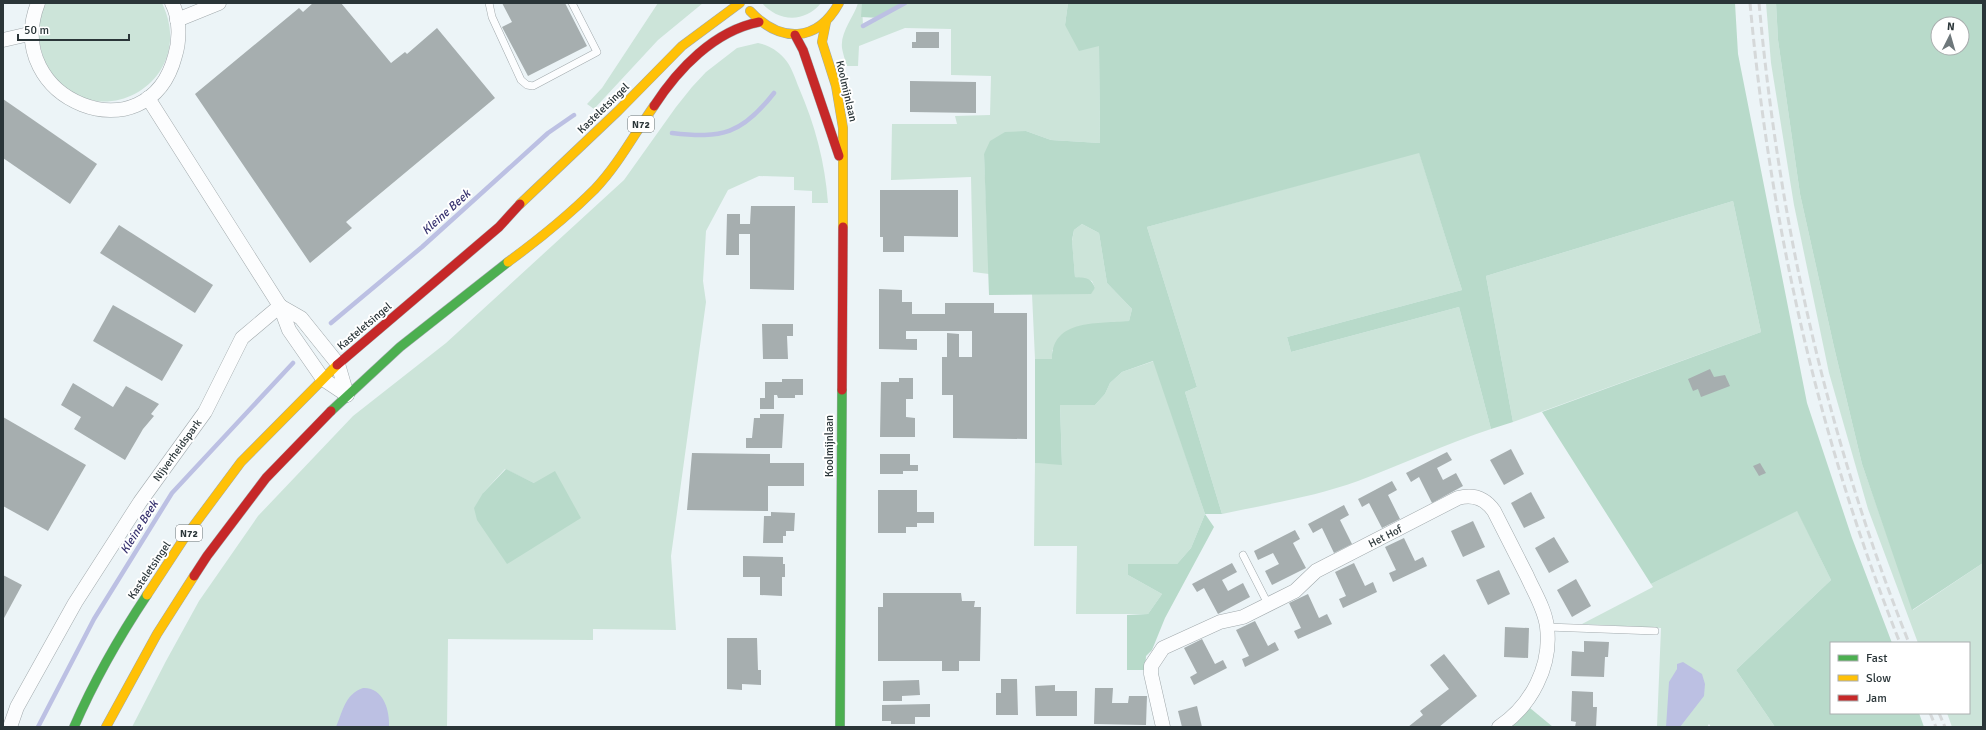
<svg xmlns="http://www.w3.org/2000/svg" width="1986" height="730" viewBox="0 0 1986 730" font-family="Signika,sans-serif">
<style>
.green{fill:#cce4d9;fill-rule:evenodd}
.forest{fill:#b8daca;fill-rule:evenodd}
.water{fill:#bcc0e3}
.lines{fill:none;stroke-linecap:round;stroke-linejoin:round}
.stream{stroke:#bcc0e3;stroke-width:4.5}
.building{fill:#a6aeaf}
.lane-casing{stroke:#a1a9ac;stroke-width:8}
.street-casing{stroke:#a1a9ac;stroke-width:15}
.fast-casing{stroke:#a1a9ac;stroke-width:10}
.slow-casing{stroke:#a1a9ac;stroke-width:10}
.jam-casing{stroke:#a1a9ac;stroke-width:10}
.lane{stroke:#fcfdfe;stroke-width:7}
.street{stroke:#fcfdfe;stroke-width:14}
.fast{stroke:#4caf50;stroke-width:9}
.slow{stroke:#ffc107;stroke-width:9}
.jam{stroke:#c62828;stroke-width:9}
.rail{stroke:#d5d8d9;stroke-width:3;stroke-dasharray:8 4;stroke-linecap:butt}
.labels{text-anchor:middle;stroke-width:4;stroke-linejoin:round;paint-order:stroke}
.shield{fill:#fff;stroke:#6a7274;stroke-width:1}
.shield-label{font-size:10px;font-weight:bold;fill:#2a3538}
.street-label{font-size:11px;fill:#2a3538;stroke:#fff}
.water-label{font-size:12px;font-style:italic;fill:#37326f;stroke:#fff}
</style>
<rect width="100%" height="100%" fill="#ecf4f7"/>
<g class="green">
<path d="M46,3H162C199,80 101,139 49,73C46,68 44,61 43,56C37,38 37,20 46,3Z"/>
<path d="M658,3H703L658,40L594,109L587,104L602,88Z"/>
<path d="M762,3H821C805,23 778,22 762,3Z"/>
<path d="M858,3H862L863,26L905,3H1068L1065,25L1099,46L1100,143L1051,140L1026,131L984,154L989,274L973,272L971,177L891,180L892,124H957L955,116L990,115L991,76L951,75V29L905,28L859,46L858,66H847C845,60 843,54 842,48C840,32 854,17 858,3Z"/>
<path d="M1766,3H1776L1778,40L1800,194L1834,347L1862,464L1913,610L1983,563V727H1952L1947,713H1969V643H1918L1868,509L1829,373L1794,205L1771,63Z"/>
<path d="M758,43C768,45 777,50 784,58C791,65 795,78 799,88C815,125 825,162 828,203H812V191L794,190V177L759,176L728,190L706,231L703,281L706,302L671,556L676,630L593,629V640L448,639L447,727H132L166,661L199,601L258,516L353,416L446,343L624,180L676,107L692,87L706,72L737,48ZM505,469L534,483L483,493Z"/>
<path d="M1419,152L1462,290L1287,337L1291,352L1459,307L1491,429C1446,444 1403,464 1358,481C1314,497 1267,504 1222,514L1185,392L1197,387L1147,227Z"/>
<path d="M1733,201L1761,332L1513,422L1486,276Z"/>
<path d="M1082,224L1099,233L1107,283L1132,309L1129,321L1052,350V359H1035L1032,294H1090L1095,288L1092,281L1075,277L1072,241L1074,230Z"/>
<path d="M1154,361L1205,514L1191,548L1177,564L1128,575L1162,594L1148,614H1076L1077,546H1034L1035,463L1062,464L1060,405H1095L1105,394L1110,383L1122,372Z"/>
<path d="M1797,510L1831,580L1736,670L1775,727H1711L1709,724L1707,727H1657L1661,628L1582,624L1653,587L1651,584Z"/>
</g>
<g class="forest">
<path d="M862,3H905L880,18L861,17Z"/>
<path d="M1068,3H1735L1738,54L1807,403L1852,538L1892,643H1831V713H1919L1924,727H1775L1736,670L1831,580L1797,511L1651,584L1542,412L1761,332L1733,201L1486,276L1513,422L1491,429L1459,307L1291,352L1287,337L1462,290L1419,153L1147,227L1197,387L1185,392L1222,514H1205L1214,527L1165,618L1152,650L1146,656L1145,670H1127V615L1148,614L1162,594L1128,575V564H1177L1191,548L1205,514L1153,361L1122,372L1110,383L1105,394L1095,405H1060L1062,465L1035,463V359H1052C1052,318 1100,324 1129,321L1132,309L1107,283L1099,233L1082,224L1074,230L1072,240L1075,277C1085,278 1091,277 1095,288L1091,294L989,295L984,154L990,141L1005,132L1026,131L1051,140L1100,143L1099,46L1079,51L1065,25Z"/>
<path d="M1776,3H1983V563L1912,610L1862,464L1834,347L1800,194L1778,40ZM1938,24H1962V48H1938Z"/>
<path d="M506,469L534,483L555,471L581,518L507,564L477,520L474,508L483,493Z"/>
<path d="M1530,708L1553,727H1510Z"/>
</g>
<g class="water">
<path d="M1683,662L1702,674L1705,684L1704,696L1680,727H1666L1669,682L1677,669V664Z"/>
<path d="M363,688C383,687 390,710 389,727H336C343,711 345,694 363,688Z"/>
</g>
<g class="lines">
<g class="stream">
<path d="M863,26L905,3"/>
<path d="M672,133C722,139 742,134 774,93"/>
<path d="M331,323L422,247L548,133L574,115"/>
<path d="M38,727L94,619L172,493L293,363"/>
</g>
</g>
<g class="building">
<path d="M313,3H341L391,63L405,52L407,54L437,28L495,98L346,222L352,228L310,263L195,94L299,8L303,12Z"/>
<path d="M502,3H565L587,46L528,76L502,27L512,22Z"/>
<path d="M916,32H939V48H912V42H916Z"/>
<path d="M910,81L976,82V113L910,112Z"/>
<path d="M3,99L97,164L70,204L3,158Z"/>
<path d="M880,190H958V237L904,236V252H883V237H880Z"/>
<path d="M751,206H795L794,290L750,289V234H739V255H726L727,214H740V224H750Z"/>
<path d="M119,225L213,285L195,313L100,253Z"/>
<path d="M879,289L902,290V302H912V314H945V303H994V313H1027V439L953,438V395H942V357H947V333L959,334V357H972V331H906V339H917V350L879,349Z"/>
<path d="M113,305L183,345L162,381L93,341Z"/>
<path d="M762,324H793V336H787L788,359H763Z"/>
<path d="M1710,369L1714,377L1725,375L1730,386L1701,397L1698,389L1693,391L1688,379Z"/>
<path d="M899,378H913V399H906V417L915,418V437H880L881,382H899Z"/>
<path d="M782,379H803V395H795V398H778L777,395H774V409H760V398H765V382H782Z"/>
<path d="M73,383L113,407L126,386L159,404L151,414L154,416L143,429L125,460L74,429L81,417L61,405Z"/>
<path d="M760,414H784L782,448H746V438H752L754,418H760Z"/>
<path d="M3,417L86,465L48,531L3,506Z"/>
<path d="M1511,449L1524,474L1504,485L1490,460Z"/>
<path d="M1447,452L1452,460L1437,468L1443,480L1456,473L1463,486L1432,503L1419,477L1411,482L1406,473Z"/>
<path d="M692,453L770,454V463H804V486H768V511L687,510Z"/>
<path d="M880,454H910V465H918V471H903V474H880Z"/>
<path d="M1760,463L1766,473L1759,476L1753,466Z"/>
<path d="M1392,481L1397,490L1388,495L1400,519L1382,528L1369,503L1362,507L1358,499Z"/>
<path d="M878,490H917V512H934V523H917V527H906V533H878Z"/>
<path d="M1531,492L1545,518L1524,528L1511,503Z"/>
<path d="M1344,505L1349,515L1340,520L1352,544L1334,553L1322,528L1313,533L1308,524Z"/>
<path d="M771,512L795,513L794,531H786V536H783V543H763L764,516H771Z"/>
<path d="M1473,521L1485,547L1463,557L1451,531Z"/>
<path d="M1295,530L1300,539L1293,543L1306,568L1272,585L1265,571L1279,564L1273,553L1258,560L1254,551Z"/>
<path d="M1554,537L1569,562L1549,573L1535,548Z"/>
<path d="M1404,538L1415,561L1423,557L1427,566L1393,582L1389,573L1396,570L1385,547Z"/>
<path d="M743,556L783,557V564H785V577H782V596L760,595V577H743Z"/>
<path d="M1232,563L1237,572L1222,580L1228,591L1243,583L1250,597L1218,614L1204,588L1197,592L1192,584Z"/>
<path d="M1354,563L1365,586L1373,582L1377,592L1343,608L1339,599L1346,596L1335,572Z"/>
<path d="M1499,570L1510,594L1488,605L1476,580Z"/>
<path d="M3,575L22,585L3,620Z"/>
<path d="M1576,579L1591,606L1572,617L1557,590Z"/>
<path d="M883,593H961L962,601H975L974,607H981L980,661H959V671H942V661H878V607H883Z"/>
<path d="M1308,594L1319,618L1327,614L1332,624L1298,639L1294,631L1301,628L1289,603Z"/>
<path d="M1255,621L1268,646L1275,642L1279,650L1245,667L1242,659L1249,656L1236,630Z"/>
<path d="M1505,627L1529,628L1528,658L1504,657Z"/>
<path d="M727,638H757L758,670H761V685L742,684V690L727,689Z"/>
<path d="M1202,639L1215,664L1223,660L1227,668L1194,685L1190,677L1197,673L1184,648Z"/>
<path d="M1584,641L1609,642L1608,657H1605L1604,677L1571,676L1572,651L1584,652Z"/>
<path d="M1444,654L1477,696L1439,727H1408L1423,715L1420,711L1449,689L1430,665Z"/>
<path d="M1001,679H1017L1018,715H996V693H1001Z"/>
<path d="M919,680L920,695L902,696V701H883V681Z"/>
<path d="M1055,685V691H1077V716H1036L1035,686Z"/>
<path d="M1095,688H1113L1112,703H1128L1129,696H1147L1146,725L1094,724Z"/>
<path d="M1572,691L1593,692V707H1597L1596,727H1575L1576,722L1571,721Z"/>
<path d="M930,704V717H915V724H891V721H882V705Z"/>
<path d="M1197,706L1202,727H1182L1178,711Z"/>
</g>
<g class="lines">
<defs>
<g id="lane">
<path d="M489,3L492,17L521,80L527,85L533,86L597,52L572,3"/>
<path d="M1243,555L1268,604"/>
<path d="M1547,627L1655,631"/>
</g>
<g id="street">
<path d="M38,3C0,100 148,159 175,56C180,40 180,18 172,3"/>
<path d="M177,20L219,3"/>
<path d="M3,40L29,34"/>
<path d="M148,98L280,306L289,330L323,379L347,395"/>
<path d="M280,306L301,318L338,364L347,395"/>
<path d="M10,727L17,707L75,603L140,502L205,412L242,338L280,306"/>
<path d="M1163,727L1151,674V666L1163,648L1220,622L1243,617L1295,591L1316,571L1458,498C1473,494 1485,498 1494,511C1505,533 1516,554 1527,576C1534,592 1545,609 1547,627C1552,666 1531,706 1499,727"/>
</g>
<g id="fast">
<path d="M331,411L400,347L508,262"/>
<path d="M74,727C94,681 119,637 147,595"/>
<path d="M840,727L842,390"/>
</g>
<g id="slow">
<path d="M750,11C780,43 817,43 839,3"/>
<path d="M826,22L822,42L836,86L843,128V227"/>
<path d="M520,204L618,111L682,46L740,3"/>
<path d="M508,262C538,240 569,215 595,189C618,165 635,133 654,106"/>
<path d="M147,595L183,540L241,462L337,365"/>
<path d="M106,727L157,634L194,576"/>
</g>
<g id="jam">
<path d="M795,35L803,50L839,156"/>
<path d="M654,106C678,69 714,31 759,22"/>
<path d="M337,365L499,227L520,204"/>
<path d="M842,390L843,227"/>
<path d="M194,576L207,556L266,478L331,411"/>
</g>
</defs>
<use href="#lane" class="lane-casing"/>
<use href="#street" class="street-casing"/>
<use href="#fast" class="fast-casing"/>
<use href="#slow" class="slow-casing"/>
<use href="#jam" class="jam-casing"/>
<use href="#lane" class="lane"/>
<use href="#street" class="street"/>
<use href="#fast" class="fast"/>
<use href="#slow" class="slow"/>
<use href="#jam" class="jam"/>
<g class="rail">
<path d="M1750,3C1770,222 1818,438 1900,643"/>
<path d="M1759,3C1779,223 1827,438 1909,643"/>
<path d="M1930,713L1936,727"/>
<path d="M1939,713L1945,727"/>
</g>
</g>
<g class="labels">
<g class="shield">
<rect x="628" y="116" width="26" height="16" rx="3"/>
<rect x="176" y="525" width="26" height="16" rx="3"/>
</g>
<g class="shield-label">
<text x="641" y="128">N72</text>
<text x="189" y="537">N72</text>
</g>
<g class="street-label">
<text transform="translate(847 91) rotate(77)" y="4">Koolmijnlaan</text>
<text transform="translate(603 108) rotate(-44)" y="4">Kasteletsingel</text>
<text transform="translate(364 326) rotate(-40)" y="4">Kasteletsingel</text>
<text transform="translate(829 446) rotate(-90)" y="4">Koolmijnlaan</text>
<text transform="translate(177 450) rotate(-54)" y="4">Nijverheidspark</text>
<text transform="translate(1385 536) rotate(-27)" y="4">Het Hof</text>
<text transform="translate(149 570) rotate(-56)" y="4">Kasteletsingel</text>
</g>
<g class="water-label">
<text transform="translate(446 212) rotate(-42)" y="4">Kleine Beek</text>
<text transform="translate(139 527) rotate(-58)" y="4">Kleine Beek</text>
</g>
</g>
<rect width="1986" height="730" fill="none" stroke="#2a3538" stroke-width="8"/>
<rect x="1830" y="642" width="140" height="72" fill="#ffffff" stroke="#aaaeaf"/>
<rect x="1838" y="655" width="20" height="6" fill="#4caf50" stroke="#aaaeaf"/>
<text x="1866" y="662" font-size="12" fill="#2a3538">Fast</text>
<rect x="1838" y="675" width="20" height="6" fill="#ffc107" stroke="#aaaeaf"/>
<text x="1866" y="682" font-size="12" fill="#2a3538">Slow</text>
<rect x="1838" y="695" width="20" height="6" fill="#c62828" stroke="#aaaeaf"/>
<text x="1866" y="702" font-size="12" fill="#2a3538">Jam</text>
<g transform="translate(1950 36) rotate(5)"><circle r="19" fill="#ffffff" stroke="#aaaeaf"/>
<path d="M0-3L7 15L0 10L-7 15Z" fill="#6e787b"/>
<text y="-6" font-size="11" font-weight="bold" text-anchor="middle" fill="#2a3538">N</text>
</g>
<path d="M18 34v6h111v-6" fill="none" stroke="#2a3538" stroke-width="2"/>
<text x="24" y="34" font-size="12" fill="#2a3538" stroke="#ffffff" stroke-width="3" paint-order="stroke">50 m</text>
</svg>
